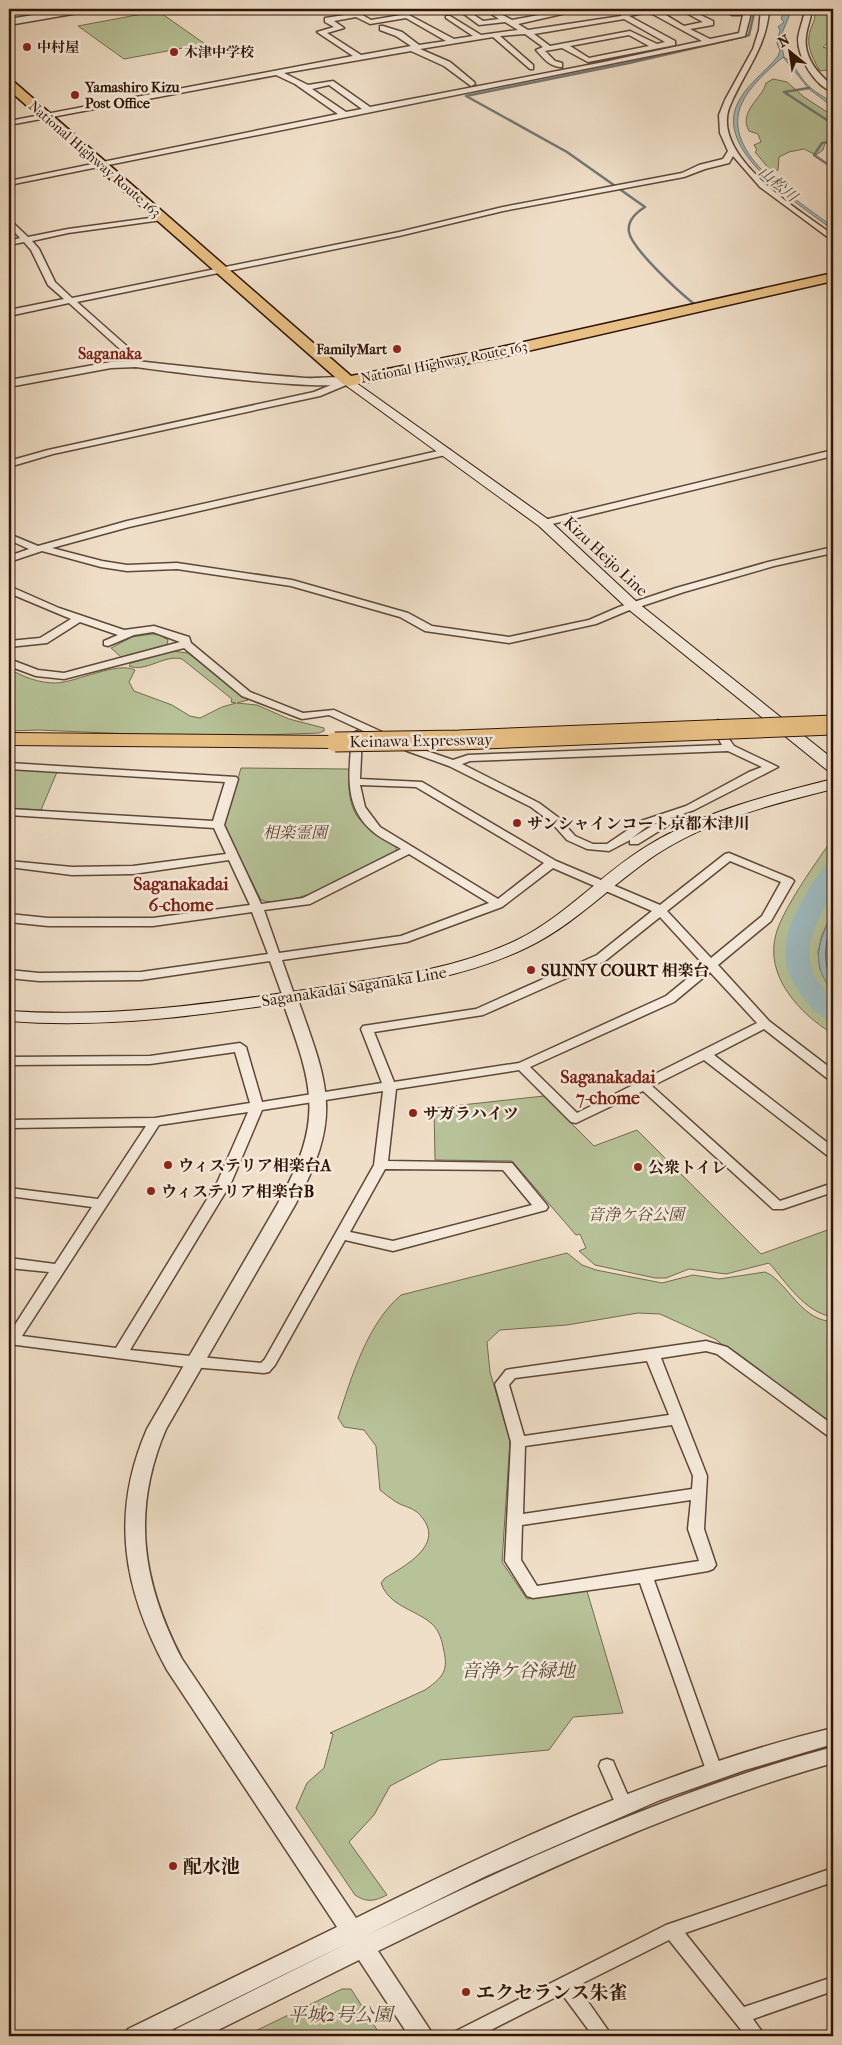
<svg xmlns="http://www.w3.org/2000/svg" width="842" height="2045" viewBox="0 0 842 2045" font-family="'IM FELL French Canon','Noto Serif JP',serif">
<style>
.green{fill:#b7c298;stroke:#736b50}
.water{fill:#9ebabf;stroke:#727875}
.lines{fill:none;stroke-linecap:round;stroke-linejoin:round}
.shore{stroke:#666763;stroke-width:1}
.stream{stroke:#727875;stroke-width:2.5}
.river{fill:#9ebabf;fill-rule:evenodd}
.minor-casing{stroke:#5f4737;stroke-width:3}
.tertiary-casing{stroke:#5f4737;stroke-width:3}
.secondary-casing{stroke:#2f1407;stroke-width:2}
.trunk-casing{stroke:#2f1407;stroke-width:3}
.motorway-casing{stroke:#2f1407;stroke-width:2}
.minor{fill:#f5eadb;fill-rule:evenodd}
.tertiary{fill:#f5eadb;fill-rule:evenodd}
.secondary{fill:#f5eadb;fill-rule:evenodd}
.trunk{fill:#e8c084;fill-rule:evenodd}
.motorway{fill:#e8c084;fill-rule:evenodd}
.motorway-bridge-casing{stroke:#2f1407;stroke-width:21;stroke-linecap:butt}
.motorway-bridge{stroke:#e8c084;stroke-width:19}
.poi-dot{fill:#8f2418;stroke:#f5eadb;stroke-width:2}
.labels{text-anchor:middle;stroke-width:5;stroke-linejoin:round;paint-order:stroke}
.far-poi-label{font-size:14px;font-weight:bold;fill:#2f1407;stroke:#f5eadb;text-anchor:start}
.far-street-label{font-size:14px;fill:#2f1407;stroke:#f5eadb}
.far-water-label{font-size:15px;font-style:italic;fill:#564e47;stroke:#f5eadb}
.far-quarter-label{font-size:16px;font-weight:bold;fill:#7a1f14;stroke:#f5eadb}
.street-label{font-size:16px;fill:#2f1407;stroke:#f5eadb}
.poi-label{font-size:16px;font-weight:bold;fill:#2f1407;stroke:#f5eadb;text-anchor:start}
.park-label{font-size:16px;font-style:italic;fill:#584832;stroke:#f5eadb}
.neighbourhood-label{font-size:18px;font-weight:bold;fill:#7a1f14;stroke:#f5eadb}
.near-park-label{font-size:19px;font-style:italic;fill:#584832;stroke:#f5eadb}
.near-poi-label{font-size:19px;font-weight:bold;fill:#2f1407;stroke:#f5eadb;text-anchor:start}
</style>
<rect width="100%" height="100%" fill="#f0dfc8"/>
<filter id="stains"><feTurbulence type="fractalNoise" baseFrequency=".004" numOctaves="4"/><feColorMatrix values="0 0 0 0 .2 0 0 0 0 .09 0 0 0 0 .02 0 0 0 .5 -.17"/></filter>
<radialGradient id="worn" r=".72"><stop offset=".6" stop-color="#630" stop-opacity="0"/><stop offset="1" stop-color="#630" stop-opacity=".3"/></radialGradient>
<g class="green">
<path d="M814,9H833V38L823,47L833,50V69L820,71C814,61 807,48 809,36C810,26 818,19 814,9Z"/>
<path d="M158,11L205,44L124,59L78,26Z"/>
<path d="M773,79L787,82L804,97L833,116V142L825,143L823,150L816,155L804,149L789,152L779,157L778,170L771,171L755,152L757,150L754,145L761,142L758,134L749,131C738,111 763,98 766,83Z"/>
<path d="M152,634H158L168,640L167,645L122,658L111,648L132,637Z"/>
<path d="M171,651L188,653L248,700L237,703L257,705L289,719L324,728V731L319,733L202,737L38,730L9,731V669C24,677 38,683 56,683C77,682 118,661 135,670L129,682L134,691L172,705L190,716L200,718L222,707L236,703L231,702L232,699L182,659C164,654 146,673 129,666L131,663Z"/>
<path d="M241,768L349,769C347,817 358,822 396,847V851C366,866 293,912 261,900L224,825Z"/>
<path d="M9,769L57,772L41,810L9,808Z"/>
<path d="M833,823V855L797,922C779,963 801,997 833,1022V1034C800,1014 764,976 776,934C783,909 814,865 829,844L828,834Z"/>
<path d="M833,884V911L822,935L818,952L820,969L833,992V1007C785,961 806,933 833,884Z"/>
<path d="M544,1096L594,1146L637,1130L761,1254L833,1228V1317C804,1312 787,1283 769,1263L726,1274L689,1269L666,1278H655L595,1265L579,1251L586,1248L580,1234L576,1235L512,1161L435,1160L434,1108Z"/>
<path d="M567,1253L582,1265L596,1270L662,1283L693,1275L719,1279L765,1272L771,1275C793,1292 802,1319 833,1322V1426L715,1339L660,1314L638,1313L567,1325L500,1330L487,1342L490,1372L510,1440L502,1562L527,1599L587,1591L623,1713L573,1717L549,1750L440,1760L390,1786L374,1815L349,1842L387,1895C375,1901 367,1903 355,1895L296,1808L307,1783L324,1768L333,1734L330,1733L425,1690C448,1674 448,1668 442,1642C440,1635 437,1628 431,1623C414,1609 389,1606 381,1583L385,1578C408,1564 449,1542 417,1512C411,1507 402,1506 396,1502C390,1498 385,1494 380,1490L376,1446L364,1430L344,1427L338,1418C352,1376 367,1324 401,1295Z"/>
<path d="M342,1989H351L381,2036H245Z"/>
</g>
<g class="water">
<path d="M784,9H792L780,38L784,57C796,64 799,79 812,89C819,95 829,98 833,107L809,89L783,57C770,68 748,88 742,103C718,154 800,201 833,227V230C802,206 718,155 736,107C744,86 765,73 778,56L780,51L777,43L780,30L778,27L784,22L781,19Z"/>
<path d="M833,911V992C809,962 819,942 833,911Z"/>
</g>
<g class="lines">
<path class="shore" d="M833,922C824,944 822,962 833,984"/>
<g class="stream">
<path d="M809,88L784,92L833,124"/>
<path d="M833,141L822,143L814,155L833,168"/>
<path d="M693,303C678,291 632,249 629,232C627,221 637,212 645,207L567,152L466,96L629,63L746,36L749,35L755,9"/>
</g>
<path class="river" d="M833,863V890L815,927L810,944V961L815,978L833,1000V1021C820,1018 809,1006 801,995C794,984 787,973 786,960C782,927 807,891 825,865Z"/>
<defs>
<g id="minor">
<path d="M344,9H352L371,20L407,14L454,39L473,36L446,18V16H450L481,35L518,30L505,22L479,25L464,14L445,9L468,11L483,21L499,19L484,9H492L512,20L571,9H584L518,24L528,30L621,16L622,14C656,5 655,9 684,26L703,22L679,9H688L713,21V25L690,29L710,39L739,33L743,15H732L720,9H728L735,12L752,9L745,36L709,44L9,185V181L338,114L295,84L276,75L9,125V121L353,56L317,32L334,27L325,22V18L351,14ZM649,12L702,41L604,62L370,107L333,81L308,85L284,73L411,51L444,66L471,86L475,84L474,82L450,62L420,49L493,37L530,69H533V65L500,36L525,34L543,47L536,50C544,59 550,67 562,67V63L555,61L545,51L562,48L588,62L675,45V41L629,16ZM356,17L370,24L406,18L446,41L419,45L402,32L383,26H380V30L396,36L411,46L361,55L327,33L344,28L334,21ZM624,19L665,42L657,44L630,31L550,46L534,34ZM629,35L649,46L589,58L570,46ZM329,85L362,109L346,112L312,89Z"/>
<path d="M761,9H769C767,48 743,73 729,108C712,158 800,210 833,235V241L760,187L733,156L729,163L705,169L684,177L503,211L399,236L77,302L138,356L140,364L136,367L132,364L131,359L69,303L9,316V310L64,299L48,285L31,250L24,242L9,245V241L20,238L9,226V219L28,237L68,229L165,216V220H162L68,233L32,241L39,249L55,282L72,298L399,232L503,207L682,173L699,165L723,159L728,151L720,133L719,115L725,100L753,49L759,30Z"/>
<path d="M805,9H812C811,18 807,27 806,36C803,57 818,74 833,86V92C815,86 798,58 798,39C799,29 804,19 805,9Z"/>
<path d="M348,378L351,379V383L320,396L53,454L9,467V461L48,450L314,392Z"/>
<path d="M447,449L450,450V454L129,527L52,548L102,561L127,565L177,563L292,580L408,613L432,626L509,637L589,620L619,607L676,588L768,562L833,547V553L774,566L684,592L627,611L596,624L509,643L425,631L400,617L291,586L177,569L127,571L101,567L42,551L9,562V556L29,549L9,540V534L38,546L127,521Z"/>
<path d="M833,450V456L544,526L539,523L544,520Z"/>
<path d="M9,586L59,608L124,630L154,626L189,637L191,643L250,692L303,713L334,710L415,747L453,760L468,755L722,745L717,736L713,723L718,720L723,723L727,736L734,746L778,767L694,810L671,818L674,821L672,823L638,844H630V840L609,851L587,849L567,840L551,822L531,807L449,766L407,751L329,715L302,719L242,696L184,648L64,679L36,676L9,666V659L38,670L64,673L180,642L153,632L134,635L108,646L104,645V641L118,635L80,622L47,643L9,647V641L40,638L71,619L9,593ZM728,751L762,767L749,772L686,806L641,821L607,844H593L575,836L559,818L539,803L462,764L470,761ZM657,823L632,838L649,825Z"/>
<path d="M357,731L362,734L360,779L422,782L556,861L660,905L725,854L729,853L792,879L794,881L771,921L718,965L769,1021L833,1070V1080L828,1079L764,1029L714,1055L833,1147V1157L828,1156L704,1060L652,1086L780,1201L833,1183V1192L783,1209H773L643,1091L576,1123L571,1122L519,1070L396,1089L388,1161L512,1163L546,1204L548,1207L546,1210L393,1251L345,1240L275,1365L269,1372L264,1373L179,1366L9,1344V1334L49,1272L9,1268V1258L55,1264L92,1207L9,1196V1188L98,1199L146,1126L9,1128V1120L155,1118L250,1103L235,1052L150,1064L9,1065V1057L150,1056L240,1043L246,1047L262,1102L382,1083L361,1029L363,1026L476,1009L597,955L652,911L553,868L502,907L407,942L282,960L295,997L289,1001L283,997L270,961L141,980L39,981L9,978V970L39,973L141,972L268,954L252,912L153,926H48L9,922V914L48,918H153L250,905L229,860L133,874L72,875L9,867V861L72,867L133,866L226,854L214,828L9,815V809L213,821L225,782L9,769V763L236,777L238,779L224,825L261,904L303,898L401,849C392,843 379,838 371,830C342,804 350,769 352,734ZM360,785L416,787L544,863L498,899L380,827L365,807ZM409,854L489,903L401,936L279,953L264,910L310,904ZM730,861L781,882L762,916L711,958L667,911ZM660,917L704,965L666,996L519,1063L394,1082L374,1032L483,1015L605,961ZM710,972L757,1023L577,1113L530,1067L674,1002ZM383,1091L374,1165L265,1359L261,1363L130,1350L231,1183L262,1110ZM248,1112L217,1183L116,1348L22,1336L159,1125ZM385,1169L503,1170L532,1205L393,1241L350,1232Z"/>
<path d="M706,1341L727,1347L833,1425V1437L828,1436L717,1354L706,1351L661,1358L707,1476L704,1529L716,1565L713,1569L708,1571L654,1580L723,1773L721,1778L715,1780L709,1778L707,1773L640,1583L533,1598L527,1596L505,1561L511,1442L495,1384L506,1370L511,1369ZM647,1361L669,1415L524,1436L509,1385L515,1378ZM672,1425L693,1476L692,1489L523,1514L525,1446ZM691,1500L688,1529L699,1561L537,1586L521,1560L522,1525Z"/>
<path d="M607,1759L613,1761L615,1766L632,1805L630,1810L624,1812L618,1810L616,1805L599,1766L601,1761Z"/>
<path d="M833,1868V1882L685,1933L744,2007L833,1977V1991L753,2019L765,2036H746L669,1940L577,1986L612,2036H593L562,1994L479,2036H453L456,2031L666,1925Z"/>
</g>
<g id="tertiary">
<path d="M70,9H89L84,12L9,25V19Z"/>
<path d="M136,361C192,367 249,374 305,378C316,379 347,374 354,381C341,395 165,371 136,367L111,368L9,387V380L111,362Z"/>
<path d="M289,992L297,997C329,1087 343,1116 295,1205L166,1429C131,1511 142,1582 182,1659L356,1918C509,1842 667,1768 833,1728V1744L745,1770L660,1800L486,1876L367,1935C519,1861 670,1791 833,1747V1763C674,1808 526,1878 378,1951L434,2036H409L359,1960L206,2036H172L176,2029L348,1943L159,2036H124L128,2029L337,1927L167,1670C123,1589 110,1514 147,1429L277,1205C326,1117 313,1087 281,997Z"/>
</g>
<g id="secondary">
<path d="M348,377L549,520L638,603L833,759V772L827,770L628,609L539,526L344,384L342,381Z"/>
<path d="M833,779V789C773,804 709,820 657,854C613,883 576,924 528,947C461,980 385,988 311,999C210,1014 111,1029 9,1021V1011C111,1018 210,1004 311,989C381,978 451,971 515,941C565,917 601,874 647,846C704,811 769,795 833,779Z"/>
</g>
<path id="trunk" d="M9,80L13,81L351,376L501,347L833,273V281L501,357L348,386L343,384L9,90Z"/>
<path id="motorway" d="M9,733L335,736L342,738L345,742L342,746L335,748L9,745Z"/>
</defs>
<use href="#minor" class="minor-casing"/>
<use href="#tertiary" class="tertiary-casing"/>
<use href="#secondary" class="secondary-casing"/>
<use href="#trunk" class="trunk-casing"/>
<use href="#motorway" class="motorway-casing"/>
<use href="#minor" class="minor"/>
<use href="#tertiary" class="tertiary"/>
<use href="#secondary" class="secondary"/>
<use href="#trunk" class="trunk"/>
<use href="#motorway" class="motorway"/>
<defs>
<path id="motorway-bridge" d="M335,742L459,740L833,725"/>
</defs>
<use href="#motorway-bridge" class="motorway-bridge-casing"/>
<use href="#motorway-bridge" class="motorway-bridge"/>
</g>
<g class="poi-dot">
<circle cx="27" cy="47" r="5"/>
<circle cx="174" cy="52" r="5"/>
<circle cx="75" cy="95" r="5"/>
<circle cx="397" cy="349" r="5"/>
<circle cx="517" cy="823" r="5"/>
<circle cx="531" cy="970" r="5"/>
<circle cx="413" cy="1113" r="5"/>
<circle cx="168" cy="1165" r="5"/>
<circle cx="638" cy="1167" r="5"/>
<circle cx="151" cy="1191" r="5"/>
<circle cx="173" cy="1866" r="5"/>
<circle cx="466" cy="1992" r="5"/>
</g>
<g class="labels">
<g class="far-poi-label">
<text x="37" y="52">中村屋</text>
<text x="184" y="57">木津中学校</text>
<text x="85" y="92">Yamashiro Kizu<tspan x="85" dy="16">Post Office</tspan></text>
<text x="387" y="354" text-anchor="end">FamilyMart</text>
</g>
<g class="far-street-label">
<text transform="translate(95 159) rotate(41)" y="5">National Highway Route 163</text>
<text transform="translate(444 362) rotate(-11)" y="5">National Highway Route 163</text>
</g>
<g class="far-water-label">
<text transform="translate(778 184) rotate(40)" y="5">山松川</text>
</g>
<g class="far-quarter-label">
<text x="110" y="359">Saganaka</text>
</g>
<g class="street-label">
<text transform="translate(606 556) rotate(43)" y="6">Kizu Heijo Line</text>
<text transform="translate(421 740) rotate(-1)" y="6">Keinawa Expressway</text>
<text transform="translate(354 986) rotate(-9)" y="6">Saganakadai Saganaka Line</text>
</g>
<g class="poi-label">
<text x="527" y="829">サンシャインコート京都木津川</text>
<text x="541" y="976">SUNNY COURT 相楽台</text>
<text x="423" y="1119">サガラハイツ</text>
<text x="178" y="1171">ウィステリア相楽台A</text>
<text x="648" y="1173">公衆トイレ</text>
<text x="161" y="1197">ウィステリア相楽台B</text>
</g>
<g class="park-label">
<text x="295" y="838">相楽霊園</text>
<text x="636" y="1220">音浄ケ谷公園</text>
</g>
<g class="neighbourhood-label">
<text x="181" y="890">Saganakadai<tspan x="181" dy="21">6-chome</tspan></text>
<text x="608" y="1083">Saganakadai<tspan x="608" dy="21">7-chome</tspan></text>
</g>
<g class="near-park-label">
<text x="518" y="1677">音浄ケ谷緑地</text>
<text x="340" y="2021">平城2号公園</text>
</g>
<g class="near-poi-label">
<text x="183" y="1873">配水池</text>
<text x="476" y="1999">エクセランス朱雀</text>
</g>
</g>
<rect width="842" height="2045" fill="none" stroke="#f0dfc8" stroke-width="30"/>
<rect x="10" y="10" width="822" height="2025" fill="none" stroke="#2f1407" stroke-width="2.5"/>
<rect x="15" y="15" width="812" height="2015" fill="none" stroke="#2f1407"/>
<g transform="translate(790 52) rotate(330)" stroke="#f5eadb" stroke-width="4" paint-order="stroke">
<path d="M0-4L9 19L0 12L-9 19Z" fill="#2f1407"/>
<text y="-8" font-size="14" font-weight="bold" text-anchor="middle" fill="#2f1407">N</text>
</g>
<rect width="100%" height="100%" filter="url(#stains)"/>
<rect width="100%" height="100%" fill="url(#worn)"/>
</svg>
